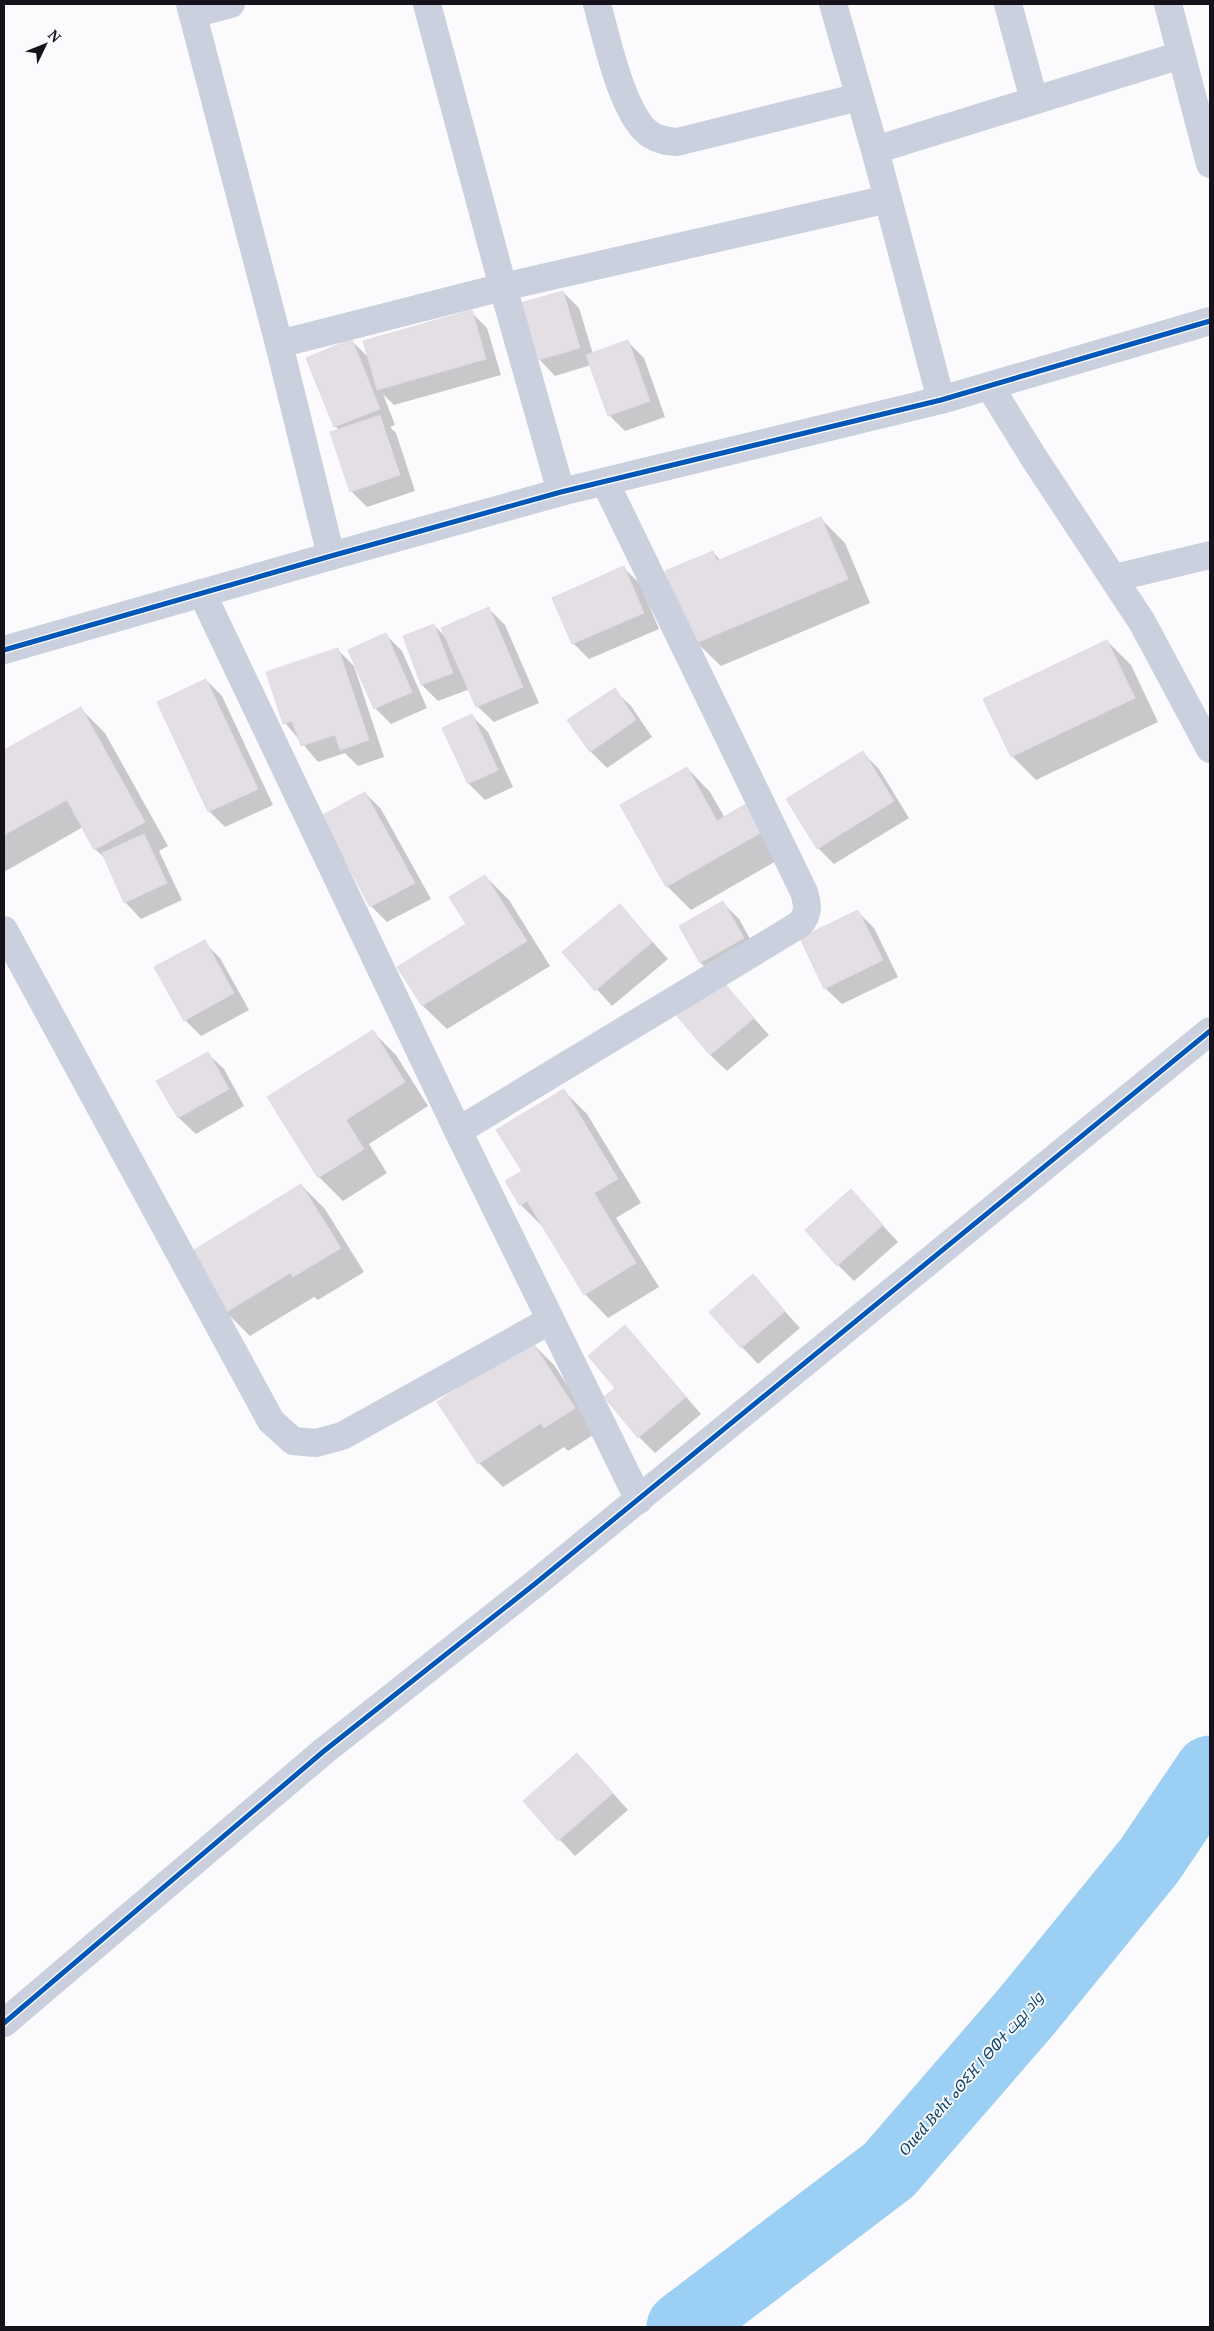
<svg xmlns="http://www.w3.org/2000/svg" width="1214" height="2331" viewBox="0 0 1214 2331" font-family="'Noto Serif',Cairo,'Noto Sans Tifinagh',serif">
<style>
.shadow{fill:#0003}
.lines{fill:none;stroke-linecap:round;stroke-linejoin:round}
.river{stroke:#9ccff4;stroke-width:71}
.building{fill:#e4dfe4;stroke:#e1dce2}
.minor{stroke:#cbd0df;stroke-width:28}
.cycleway-casing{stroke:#faf9fe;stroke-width:8}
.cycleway{stroke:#0057b8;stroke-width:5}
.labels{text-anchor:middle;stroke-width:4;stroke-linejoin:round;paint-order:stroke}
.water-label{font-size:15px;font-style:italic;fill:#094466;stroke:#faf9fe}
</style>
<rect width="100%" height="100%" fill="#fbfafd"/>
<g class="shadow">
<path d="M563,292L579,308L593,354L628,342L644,358L665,417L625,431L609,415L591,365L555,376L539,359Z"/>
<path d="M471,312L487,328L501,375L394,405L383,394L395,425L390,427L396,433L415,491L367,507L351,491L339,430L335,426L352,341L369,358Z"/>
<path d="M821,519L845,543L870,603L721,666L697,643L713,552L721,561Z"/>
<path d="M624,568L640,584L659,629L589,659L573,643Z"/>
<path d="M489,609L505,625L539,703L494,722L477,706L470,689L438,701L422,685L434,625L447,639Z"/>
<path d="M386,635L402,651L427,708L391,724L375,708Z"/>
<path d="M1107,641L1131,665L1158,722L1036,780L1012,756Z"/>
<path d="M338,650L354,666L384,757L358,766L345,753L318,762L285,723Z"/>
<path d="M206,680L222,696L273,805L225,827L209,811Z"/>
<path d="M614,690L631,706L652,737L607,768L590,751Z"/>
<path d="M81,709L105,733L168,846L159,851L182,900L141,919L125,902L107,860L95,849L83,827L4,872V752Z"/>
<path d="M472,716L488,732L513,787L485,800L469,784L443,728Z"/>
<path d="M863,753L879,769L909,818L834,864L818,848Z"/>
<path d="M687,768L710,792L725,818L746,805L785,856L691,910L667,886Z"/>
<path d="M365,793L381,809L431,899L387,922L371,906Z"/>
<path d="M485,876L509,900L550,966L447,1029L423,1006L399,967L468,925Z"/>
<path d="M723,903L739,919L759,955L718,978L769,1035L727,1071L710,1055L719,980L701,963L681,927Z"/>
<path d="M620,906L668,959L612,1006L564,953Z"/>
<path d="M858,912L874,928L898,977L842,1004L825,988Z"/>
<path d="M204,942L220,958L249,1010L201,1036L185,1020Z"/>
<path d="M372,1031L396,1055L428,1106L369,1144L387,1173L343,1201L319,1177Z"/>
<path d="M207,1053L224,1069L244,1106L196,1134L179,1118L158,1081Z"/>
<path d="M564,1091L587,1114L641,1203L616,1218L659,1287L608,1318L585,1294L545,1229L521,1205Z"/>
<path d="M301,1185L325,1209L364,1272L318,1300L314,1297L250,1336L226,1312Z"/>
<path d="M851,1191L898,1242L854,1281L838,1265Z"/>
<path d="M753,1276L800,1328L758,1364L742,1347Z"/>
<path d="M625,1326L701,1414L655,1453L639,1437L616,1388Z"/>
<path d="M531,1342L554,1365L598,1432L568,1451L564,1447L503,1487L479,1463Z"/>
<path d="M593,1771L628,1810L575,1856L524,1801Z"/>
</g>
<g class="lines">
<path class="river" d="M682,2327L889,2170L1026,2012L1149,1861L1210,1771"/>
</g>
<g class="building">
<path d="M563,291L580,348L538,360L521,303Z"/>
<path d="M472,310L486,359L377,390L363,341Z"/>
<path d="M352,339L380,409L334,427L306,358Z"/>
<path d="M628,340L650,401L608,416L586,355Z"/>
<path d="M380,415L400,475L350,492L330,432Z"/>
<path d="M821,517L848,579L696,643L665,571L713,551L717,561Z"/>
<path d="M624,566L644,613L572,644L552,598Z"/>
<path d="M489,607L523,687L476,707L441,628Z"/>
<path d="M434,624L453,673L421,685L403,636Z"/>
<path d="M386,633L412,692L374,709L348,650Z"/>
<path d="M1107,640L1135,698L1011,757L983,699Z"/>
<path d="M338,648L369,740L340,750L335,735L301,746L292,721L283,724L266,672Z"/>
<path d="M206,679L258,789L208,812L157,702Z"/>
<path d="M615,688L636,720L590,752L567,720Z"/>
<path d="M81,707L145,822L94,850L67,800L4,835V750Z"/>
<path d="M472,714L498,770L468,784L442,728Z"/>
<path d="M863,751L894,801L817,849L786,799Z"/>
<path d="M687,767L717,821L746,804L762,832L666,887L620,805Z"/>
<path d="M365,792L415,883L370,907L321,816Z"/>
<path d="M144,834L167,883L124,903L102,853Z"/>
<path d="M485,875L527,941L422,1006L397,967L466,924L449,897Z"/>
<path d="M723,901L744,938L700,963L679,926Z"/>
<path d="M620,904L652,942L595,991L562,952Z"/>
<path d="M858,910L883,960L824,989L800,938Z"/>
<path d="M205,940L234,993L184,1021L154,967Z"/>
<path d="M720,978L754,1018L710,1055L676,1015Z"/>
<path d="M373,1030L405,1082L346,1120L364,1149L318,1178L267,1097Z"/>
<path d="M208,1052L229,1089L178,1118L156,1081Z"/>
<path d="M564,1089L618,1179L594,1193L636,1263L584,1295L527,1201L520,1206L505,1181L522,1171L496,1130Z"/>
<path d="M301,1184L341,1248L293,1277L290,1273L225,1313L189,1253Z"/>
<path d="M851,1189L883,1225L837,1266L805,1230Z"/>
<path d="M753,1274L785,1311L741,1348L709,1312Z"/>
<path d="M625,1325L686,1397L638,1438L604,1397L615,1388L588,1356Z"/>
<path d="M531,1340L575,1408L544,1428L541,1423L478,1464L437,1402Z"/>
<path d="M577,1753L613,1793L558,1841L523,1801Z"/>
</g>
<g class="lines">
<g class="minor">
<path d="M190,4L279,344L331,556"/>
<path d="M427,4L503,287L561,492"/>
<path d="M597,4C606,36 623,118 651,135C659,140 667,141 677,142L859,97"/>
<path d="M833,4L875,150L941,400"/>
<path d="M1008,4L1034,100"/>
<path d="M1168,4L1210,164"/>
<path d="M193,14L231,4"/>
<path d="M875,150L1181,55"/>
<path d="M279,344L503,287L888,199"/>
<path d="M990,387L1034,458L1142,622L1210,749"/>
<path d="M1114,578L1210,555"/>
<path d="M202,593L458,1131L639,1500"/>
<path d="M4,650L331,556L561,492L941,400L1210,321"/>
<path d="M4,930L271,1421L293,1441L316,1443L342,1436L549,1321"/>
<path d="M458,1131L800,924C809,913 808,906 804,892L605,482"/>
<path d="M4,2023L324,1751L536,1583L1210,1031"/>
</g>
<defs>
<g id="cycleway">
<path d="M4,650L331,556L561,492L941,400L1210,321"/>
<path d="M4,2023L324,1751L536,1583L1210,1031"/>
</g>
</defs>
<use href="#cycleway" class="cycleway-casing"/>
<use href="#cycleway" class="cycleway"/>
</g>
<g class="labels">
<g class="water-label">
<text transform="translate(971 2074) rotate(-49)" y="5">Oued Beht ⴰⵙⵉⴼ ⵏ ⴱⵀⵜ واد بهت</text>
</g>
</g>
<rect width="1214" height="2331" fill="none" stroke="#15121b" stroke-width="10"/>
<g transform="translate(45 45) rotate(47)" stroke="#faf9fe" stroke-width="4" paint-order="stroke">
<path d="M0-4L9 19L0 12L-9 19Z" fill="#15121b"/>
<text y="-8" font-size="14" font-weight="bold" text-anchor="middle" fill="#15121b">N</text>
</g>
</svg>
